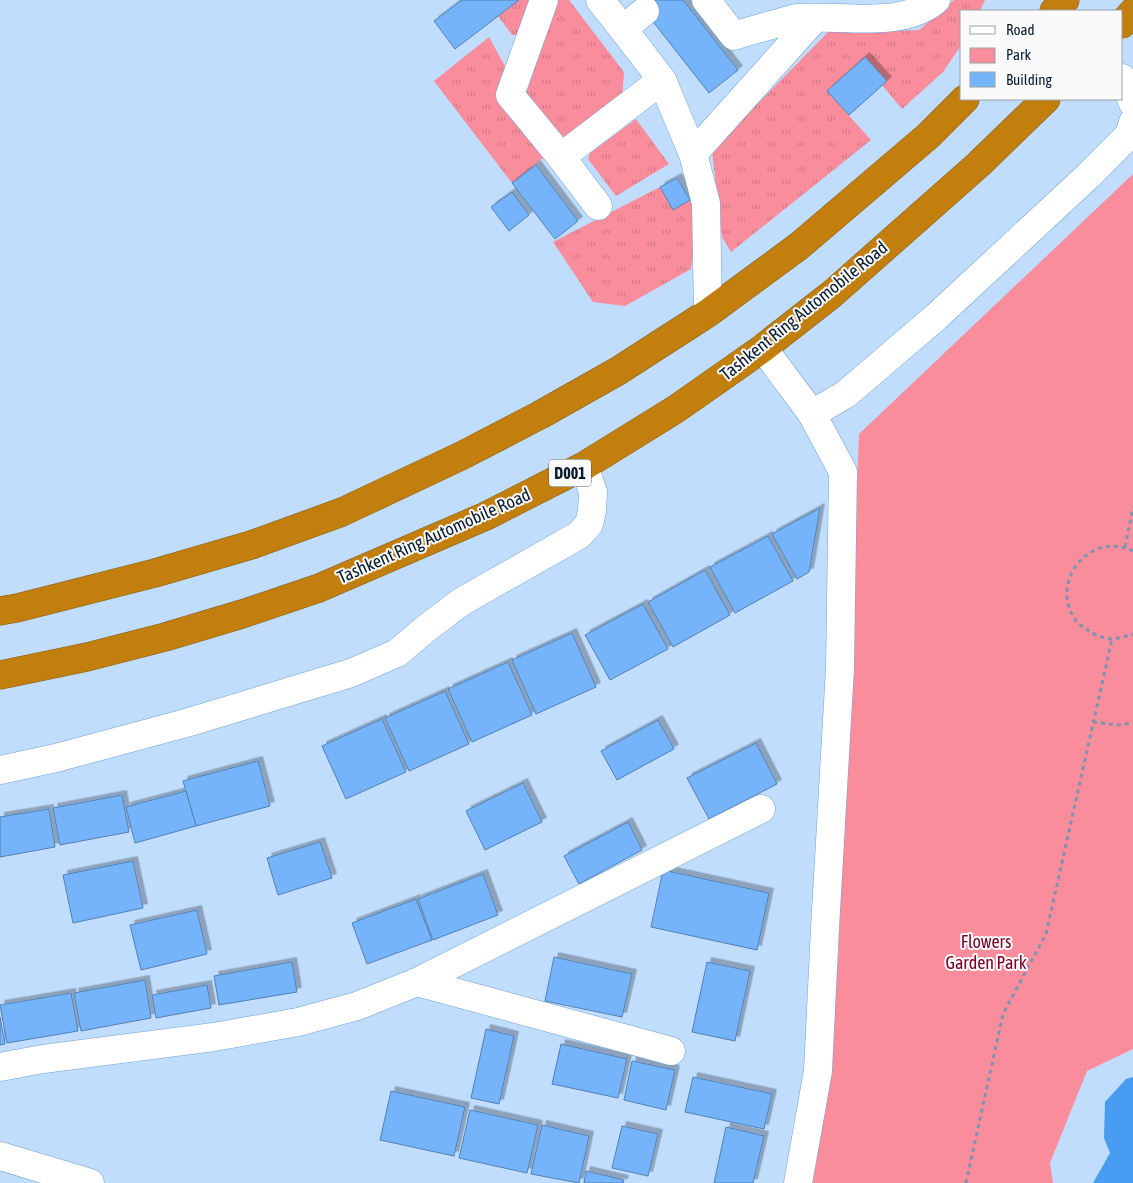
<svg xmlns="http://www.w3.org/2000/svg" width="1133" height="1183" viewBox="0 0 1133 1183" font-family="'Asap Condensed',sans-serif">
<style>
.grass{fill:url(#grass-tufts)}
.green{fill:#fa8d9c}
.water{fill:#489cf2}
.building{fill:#74b4fa;stroke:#5280b2;filter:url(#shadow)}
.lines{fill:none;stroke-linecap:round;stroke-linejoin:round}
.minor-casing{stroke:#71a1d5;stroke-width:29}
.highway-casing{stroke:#815c19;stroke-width:29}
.path{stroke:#7b94b0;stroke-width:3;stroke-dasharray:4 4;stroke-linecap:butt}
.minor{stroke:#fff;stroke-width:28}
.highway{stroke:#c27f0d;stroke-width:28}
.labels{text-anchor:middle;stroke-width:4;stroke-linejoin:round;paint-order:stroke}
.shield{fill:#fafafa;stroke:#515e6b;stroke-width:1}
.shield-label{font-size:16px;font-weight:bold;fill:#081b2e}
.street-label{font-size:18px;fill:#081b2e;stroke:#fafafa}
.park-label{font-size:18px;fill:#760029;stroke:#fafafa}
</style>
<defs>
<pattern id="grass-tufts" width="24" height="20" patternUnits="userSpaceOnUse" patternTransform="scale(1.25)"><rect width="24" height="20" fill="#fa8d9c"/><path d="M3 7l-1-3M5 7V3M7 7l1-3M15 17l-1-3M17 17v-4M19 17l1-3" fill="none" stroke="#d57987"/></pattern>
<filter id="shadow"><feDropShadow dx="4.5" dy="-4.5" stdDeviation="0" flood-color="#0004"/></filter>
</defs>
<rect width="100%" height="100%" fill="#c0ddfe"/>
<g class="grass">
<path d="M519,0H531L519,35H512L498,16Z"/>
<path d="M556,0H569L624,72L622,99L567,138L560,137L524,90Z"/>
<path d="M954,0H985L980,11H962V44L943,72L902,109L882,85L887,81L865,57L827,91L871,140L731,252L722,237L712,150L829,31L874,32L919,30Z"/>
<path d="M489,37L506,68L497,95L543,158L512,183L434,81Z"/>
<path d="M636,119L669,164L616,196L588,159L590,153Z"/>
<path d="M660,187L673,210L690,200L697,217L691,269L625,306L593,302L553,242Z"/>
</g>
<path class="green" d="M1133,174V1049L1087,1071L1050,1163L1053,1183H803L838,962L859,434Z"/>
<path class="water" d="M1133,1077V1183H1093L1110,1153L1104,1138L1105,1102L1126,1079Z"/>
<g class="building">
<path d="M462,0H519L455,49L434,21Z"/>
<path d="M636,0H683L738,70L709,93Z"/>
<path d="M865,57L887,81L849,115L827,91Z"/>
<path d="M536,165L578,221L555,239L512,183Z"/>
<path d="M677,178L690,200L673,210L660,187Z"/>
<path d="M512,192L529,215L509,231L491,207Z"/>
<path d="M820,508L809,572L797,579L772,534Z"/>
<path d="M768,536L793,581L735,613L710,567Z"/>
<path d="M705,570L730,615L673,647L648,602Z"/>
<path d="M643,604L668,649L610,680L585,635Z"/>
<path d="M572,633L596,687L536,714L512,660Z"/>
<path d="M508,662L532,715L472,742L448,689Z"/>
<path d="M445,691L469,744L409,771L385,718Z"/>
<path d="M382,719L406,772L346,799L322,746Z"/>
<path d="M658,720L674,749L617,780L601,751Z"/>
<path d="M756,743L777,784L709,819L687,778Z"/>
<path d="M258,761L270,806L196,826L183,781Z"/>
<path d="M523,783L542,822L485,850L466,811Z"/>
<path d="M186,791L196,826L135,843L126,807Z"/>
<path d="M122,795L129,832L60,845L53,808Z"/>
<path d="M49,809L55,847L0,857V817Z"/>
<path d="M628,822L642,850L579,884L564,856Z"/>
<path d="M320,842L332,878L278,895L267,858Z"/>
<path d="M133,861L143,908L73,923L63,875Z"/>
<path d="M663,870L769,893L757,950L651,927Z"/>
<path d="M483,874L498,915L433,940L418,899Z"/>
<path d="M416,899L432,940L367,964L352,923Z"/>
<path d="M197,910L207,954L141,970L130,925Z"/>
<path d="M554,957L632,974L622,1017L545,1001Z"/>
<path d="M292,962L297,992L219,1005L214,976Z"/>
<path d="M707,962L750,971L735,1041L692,1032Z"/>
<path d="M145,980L151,1018L81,1031L74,993Z"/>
<path d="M207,985L211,1008L156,1018L152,995Z"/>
<path d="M71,993L78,1031L7,1043L0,1005Z"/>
<path d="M0,1017L5,1044L0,1045Z"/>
<path d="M486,1029L514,1036L499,1104L471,1098Z"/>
<path d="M561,1044L627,1059L618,1098L552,1084Z"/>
<path d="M632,1061L675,1070L666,1110L624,1100Z"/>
<path d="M693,1077L772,1094L764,1129L685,1112Z"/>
<path d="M391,1091L465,1107L454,1156L380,1140Z"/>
<path d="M470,1110L538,1125L527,1173L459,1158Z"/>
<path d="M542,1125L589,1136L579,1183L531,1174Z"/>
<path d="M622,1126L658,1134L648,1176L612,1168Z"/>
<path d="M726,1127L764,1136L753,1183H714Z"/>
<path d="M586,1171L624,1180L623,1183H584Z"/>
</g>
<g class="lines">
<defs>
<g id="minor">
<path d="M544,0L510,95L561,157L598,206"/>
<path d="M600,0L623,29"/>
<path d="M706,0L734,36C749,31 764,27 779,23C785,21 791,19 797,18C841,14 900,30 936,0"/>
<path d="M645,11L623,29L662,80L693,154L706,203L708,313"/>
<path d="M1122,78L1133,103"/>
<path d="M693,154L815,18"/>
<path d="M561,157L662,80"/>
<path d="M763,348L812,414L843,472L840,668L825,928L818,1071L798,1183"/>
<path d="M812,414L846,394L936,317L1088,176L1129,135L1133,122"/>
<path d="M0,770L56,758L186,723L351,673L397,653L428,627L461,602L579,535L589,524L592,511L593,492L584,466"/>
<path d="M417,982L671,1051"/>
<path d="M0,1067L43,1059L214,1037L298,1022L357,1006L417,982L761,809"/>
<path d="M0,1156L90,1183"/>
</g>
<g id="highway">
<path d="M1054,11L1065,0"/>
<path d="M1122,24L1133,12"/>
<path d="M0,611L17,608L155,573L251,545L342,512L461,456L540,415L618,371L708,313L799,246L928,136L965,99"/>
<path d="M0,675L87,657L165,637L242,614L319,588L486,516L584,466L676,409L763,348L832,294L979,164L1046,99"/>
</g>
</defs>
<use href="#minor" class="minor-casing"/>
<use href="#highway" class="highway-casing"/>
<g class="path">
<path d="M1125,547L1133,507"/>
<path d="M1133,551C1089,530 1047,583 1077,622C1079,624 1083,627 1086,629C1093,634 1102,638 1111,639C1117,639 1125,636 1131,635L1133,634"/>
<path d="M1093,722L1118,725L1133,723"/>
<path d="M966,1183L1003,1014L1046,934L1112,639"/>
</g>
<use href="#minor" class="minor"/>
<use href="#highway" class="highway"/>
</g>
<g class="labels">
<rect class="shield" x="549" y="459.5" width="42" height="27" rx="4"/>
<g class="shield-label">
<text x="570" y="479">D001</text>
</g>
<g class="street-label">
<text transform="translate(804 311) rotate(-39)" y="6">Tashkent Ring Automobile Road</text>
<text transform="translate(434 536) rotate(-24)" y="6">Tashkent Ring Automobile Road</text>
</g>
<g class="park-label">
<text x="986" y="948">Flowers<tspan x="986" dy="21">Garden Park</tspan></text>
</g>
</g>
<rect x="960" y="10" width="162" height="90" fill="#fafafa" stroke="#99a1a8"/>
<rect x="970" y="26" width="25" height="8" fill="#ffffff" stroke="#99a1a8"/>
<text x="1006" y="35" font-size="15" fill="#081b2e">Road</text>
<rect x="970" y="48" width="25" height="15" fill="#fa8d9c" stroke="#99a1a8"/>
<text x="1006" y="60" font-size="15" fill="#081b2e">Park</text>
<rect x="970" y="72" width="25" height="15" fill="#74b4fa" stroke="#99a1a8"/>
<text x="1006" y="85" font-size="15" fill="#081b2e">Building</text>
</svg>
